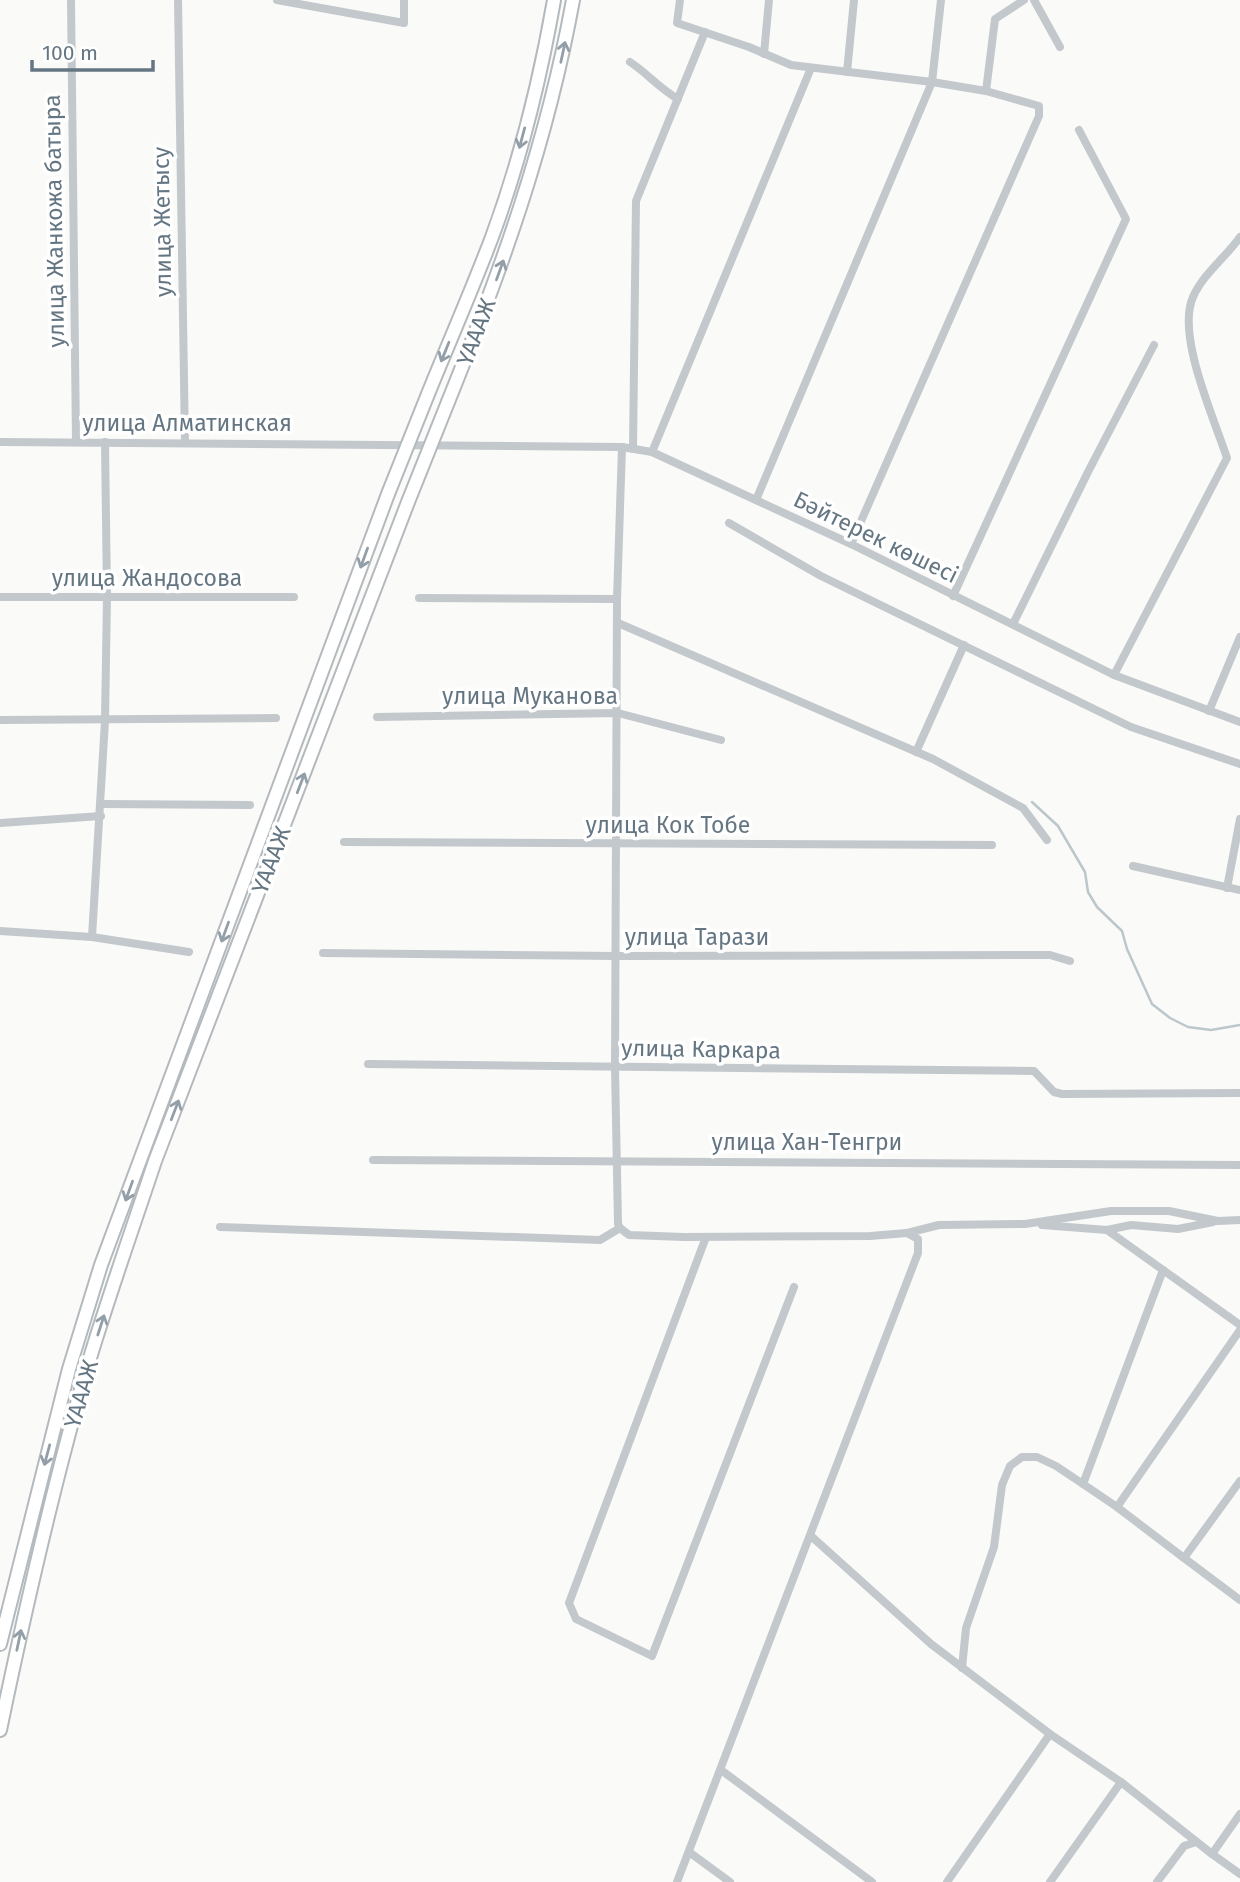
<svg xmlns="http://www.w3.org/2000/svg" width="1240" height="1882" viewBox="0 0 1240 1882" font-family="'Fira Sans',sans-serif">
<style>
.lines{fill:none;stroke-linecap:round;stroke-linejoin:round}
.stream{stroke:#bbc7cb;stroke-width:2.5}
.highway-casing{stroke:#b4b9bd;stroke-width:16}
.minor{stroke:#c3c8cc;stroke-width:8}
.highway{stroke:#fff;stroke-width:12}
.highway-bridge-casing{stroke:#b4b9bd;stroke-width:16;stroke-linecap:butt}
.highway-bridge{stroke:#fff;stroke-width:12}
.oneway{stroke:#939fa8}
.labels{text-anchor:middle;stroke-width:7;stroke-linejoin:round;paint-order:stroke}
.street-label{font-size:23px;fill:#657683;stroke:#fff}
</style>
<rect width="100%" height="100%" fill="#fafaf8"/>
<g class="lines">
<path class="stream" d="M1032,802L1058,826L1085,872L1088,892L1097,907L1122,931L1127,949L1152,1004L1170,1018L1188,1027L1211,1030L1240,1025"/>
<defs>
<g id="highway">
<path d="M428,394C449,342 472,290 492,237C520,161 540,80 554,0"/>
<path d="M448,402C502,268 547,143 573,0"/>
<path d="M0,1644L69,1369L101,1265L388,494"/>
<path d="M0,1730C26,1605 54,1481 90,1358C110,1292 133,1227 155,1161L408,502"/>
</g>
</defs>
<use href="#highway" class="highway-casing"/>
<g class="minor">
<path d="M71,0L76,442"/>
<path d="M178,0L185,443"/>
<path d="M277,0L404,23V0"/>
<path d="M680,0L677,23L749,47L791,65L932,82L986,91"/>
<path d="M1034,0L1060,47"/>
<path d="M764,54L769,0"/>
<path d="M630,62C647,73 659,88 678,99"/>
<path d="M847,72L854,0"/>
<path d="M0,442L622,447L652,452L851,544L1114,675L1240,722"/>
<path d="M622,447L617,599L615,1068L618,1224L620,1228L629,1235L684,1237L870,1236L907,1233L918,1239V1253L677,1882"/>
<path d="M633,449L636,201L705,32"/>
<path d="M652,452L811,68"/>
<path d="M756,500L932,82L941,0"/>
<path d="M729,523L821,576L1131,727L1240,764"/>
<path d="M851,544L1039,116V106L986,91L995,19L1024,0"/>
<path d="M953,596L1126,219L1079,130"/>
<path d="M0,597H294"/>
<path d="M419,598L617,599"/>
<path d="M618,623L933,759L1023,808L1047,840"/>
<path d="M1013,624L1089,470L1154,345"/>
<path d="M1114,675L1227,458C1214,418 1176,335 1193,297C1203,274 1226,257 1240,237"/>
<path d="M1209,711L1240,637"/>
<path d="M377,717L618,713L721,740"/>
<path d="M0,720L276,718"/>
<path d="M916,752L964,645"/>
<path d="M102,804L250,805"/>
<path d="M0,823L101,816"/>
<path d="M344,842L992,845"/>
<path d="M1133,866L1240,890"/>
<path d="M1227,888L1240,819"/>
<path d="M0,931L92,937L189,952"/>
<path d="M92,937L105,721L107,596L105,442"/>
<path d="M323,953L617,956L1050,955L1070,961"/>
<path d="M368,1064L1034,1071L1054,1092L1062,1094L1240,1093"/>
<path d="M373,1160L1240,1165"/>
<path d="M1042,1225L1107,1230L1131,1225L1178,1229L1213,1222"/>
<path d="M220,1227L600,1240L620,1228"/>
<path d="M1107,1230L1240,1325"/>
<path d="M907,1233L939,1225L1025,1224L1111,1211H1169L1218,1221L1240,1220"/>
<path d="M706,1237L569,1603L576,1619L652,1656L794,1287"/>
<path d="M1163,1270L1083,1484L1117,1507L1240,1330"/>
<path d="M1117,1507L1184,1558L1240,1481"/>
<path d="M811,1536L931,1644L1050,1734L1121,1782L1212,1854L1240,1814"/>
<path d="M1184,1558L1240,1600"/>
<path d="M962,1668L966,1628L994,1547L1002,1485L1010,1466L1022,1457H1037L1056,1466L1083,1484"/>
<path d="M721,1770L872,1882"/>
<path d="M689,1852L730,1882"/>
<path d="M1212,1854L1240,1874"/>
<path d="M947,1882L1050,1734"/>
<path d="M1050,1882L1121,1782"/>
<path d="M1157,1882L1184,1846L1196,1842"/>
</g>
<use href="#highway" class="highway"/>
<defs>
<g id="highway-bridge">
<path d="M388,494L428,394"/>
<path d="M408,502L448,402"/>
</g>
</defs>
<use href="#highway-bridge" class="highway-bridge-casing"/>
<use href="#highway-bridge" class="highway-bridge"/>
</g>
<defs><path id="oneway-shaft" d="M-6 0H5M1.5-3L5.5 0L1.5 3" fill="none" stroke-width="1.6" stroke-linecap="round" stroke-linejoin="round" transform="scale(1.75)"/></defs>
<g class="oneway">
<use href="#oneway-shaft" transform="translate(563 52) rotate(-78)"/>
<use href="#oneway-shaft" transform="translate(522 138) rotate(105)"/>
<use href="#oneway-shaft" transform="translate(500 270) rotate(-70)"/>
<use href="#oneway-shaft" transform="translate(445 352) rotate(112)"/>
<use href="#oneway-shaft" transform="translate(364 558) rotate(110)"/>
<use href="#oneway-shaft" transform="translate(301 783) rotate(-69)"/>
<use href="#oneway-shaft" transform="translate(225 932) rotate(110)"/>
<use href="#oneway-shaft" transform="translate(175 1110) rotate(-69)"/>
<use href="#oneway-shaft" transform="translate(129 1191) rotate(110)"/>
<use href="#oneway-shaft" transform="translate(101 1325) rotate(-72)"/>
<use href="#oneway-shaft" transform="translate(47 1455) rotate(105)"/>
<use href="#oneway-shaft" transform="translate(19 1640) rotate(-78)"/>
</g>
<g class="labels">
<g class="street-label">
<text transform="translate(54 221) rotate(-91)" y="8">улица Жанкожа батыра</text>
<text transform="translate(162 222) rotate(-91)" y="8">улица Жетысу</text>
<text transform="translate(476 332) rotate(-69)" y="8">ҮАААЖ</text>
<text x="187" y="431">улица Алматинская</text>
<text transform="translate(876 537) rotate(26)" y="8">Бәйтерек көшесі</text>
<text x="147" y="586">улица Жандосова</text>
<text x="530" y="704">улица Муканова</text>
<text x="668" y="833">улица Кок Тобе</text>
<text transform="translate(271 860) rotate(-69)" y="8">ҮАААЖ</text>
<text x="697" y="945">улица Тарази</text>
<text transform="translate(701 1049) rotate(1)" y="8">улица Каркара</text>
<text x="807" y="1150">улица Хан-Тенгри</text>
<text transform="translate(81 1394) rotate(-74)" y="8">ҮАААЖ</text>
</g>
</g>
<path d="M32 60v10h121v-10" fill="none" stroke="#657683" stroke-width="3.5"/>
<text x="42" y="60" font-size="21" fill="#657683" stroke="#ffffff" stroke-width="5" paint-order="stroke">100 m</text>
</svg>
